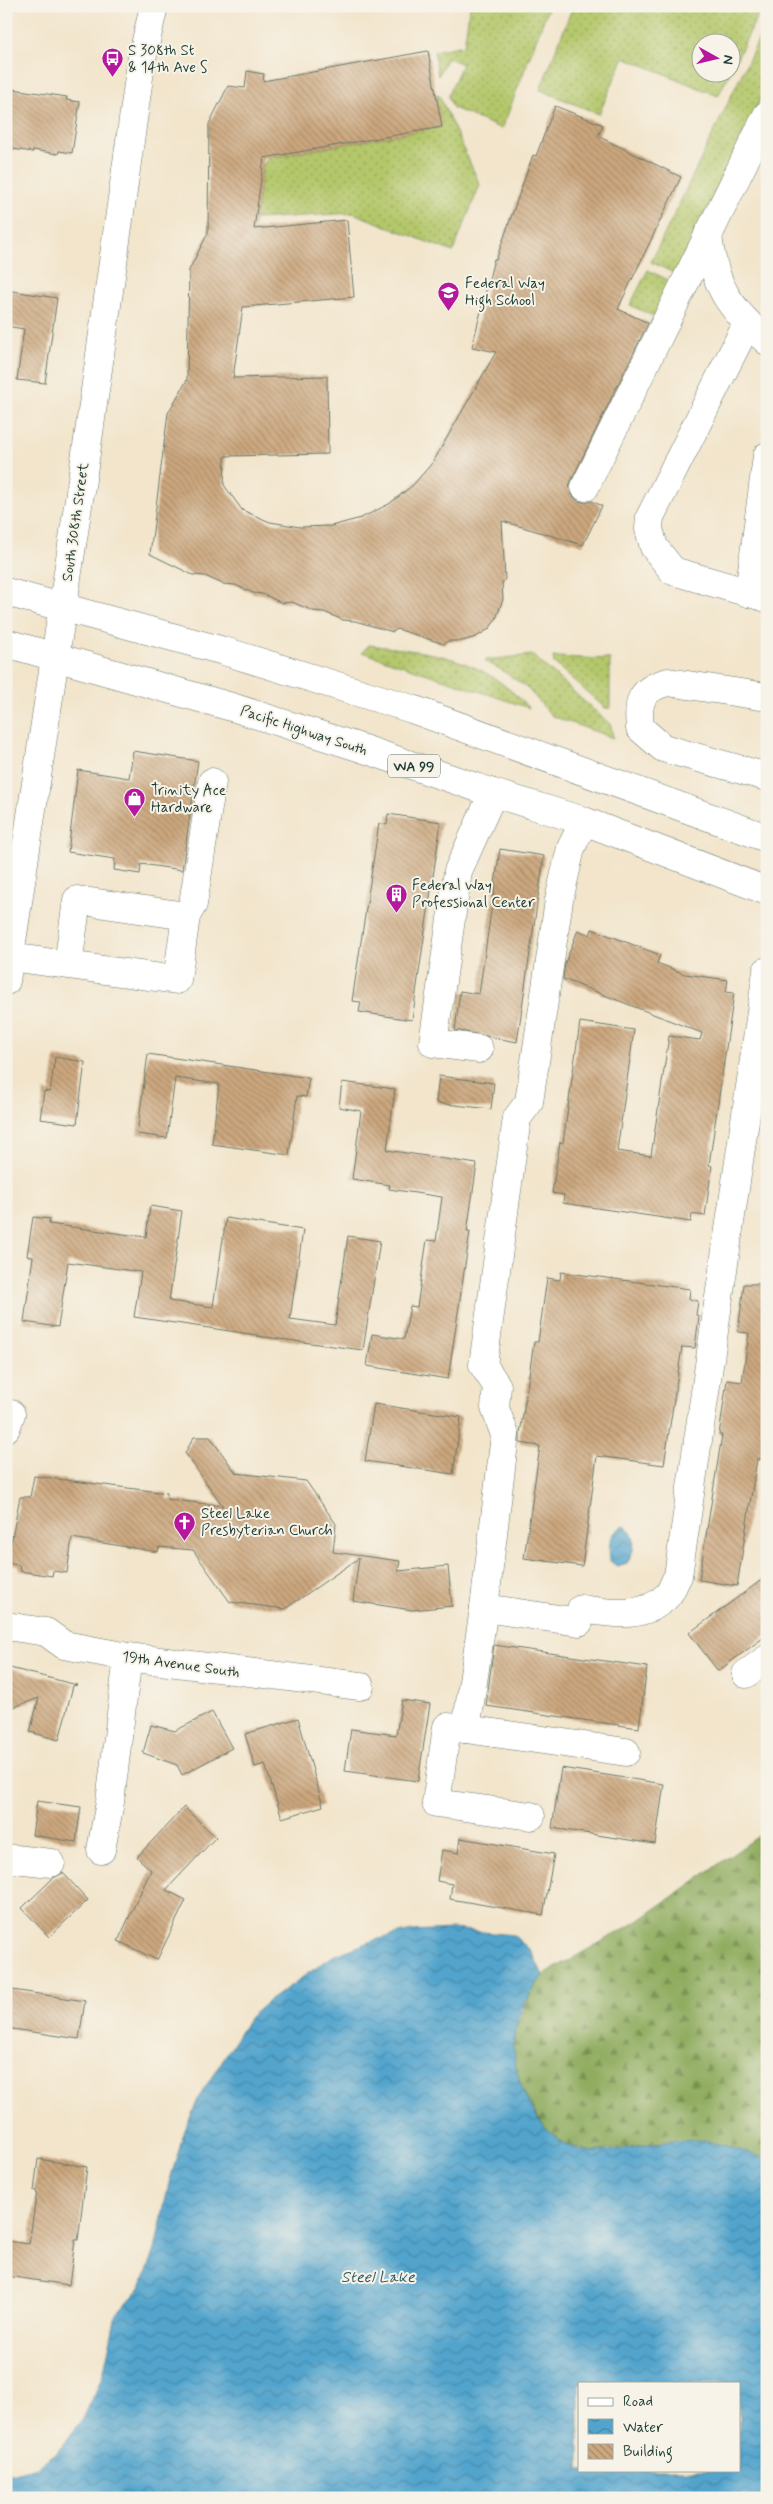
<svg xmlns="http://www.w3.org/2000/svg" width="773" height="2504" viewBox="0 0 773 2504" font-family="Mynerve,sans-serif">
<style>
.grass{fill:url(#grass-dots);stroke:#6a824f}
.forest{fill:url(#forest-firs);stroke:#577449}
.water{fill:url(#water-waves);stroke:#387080;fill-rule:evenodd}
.building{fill:url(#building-back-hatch)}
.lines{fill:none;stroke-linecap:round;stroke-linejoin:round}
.minor-casing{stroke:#697869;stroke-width:29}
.major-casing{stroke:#697869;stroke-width:29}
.minor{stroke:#fff;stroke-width:28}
.major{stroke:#fff;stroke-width:28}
.labels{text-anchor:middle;stroke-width:4;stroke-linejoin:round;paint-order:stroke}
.shield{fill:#f7f3e8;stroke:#60746a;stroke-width:1}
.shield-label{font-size:14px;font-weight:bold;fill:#1f3d34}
.poi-label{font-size:15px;fill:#1f3d34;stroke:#f7f3e8;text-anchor:start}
.street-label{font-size:15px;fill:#1f3d34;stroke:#f7f3e8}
.water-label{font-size:16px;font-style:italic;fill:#2e5c62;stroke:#f7f3e8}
</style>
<defs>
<pattern id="grass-dots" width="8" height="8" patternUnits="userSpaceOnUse" patternTransform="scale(1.25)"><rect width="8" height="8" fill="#b4c76a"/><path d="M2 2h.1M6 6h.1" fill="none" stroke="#92a358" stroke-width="1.8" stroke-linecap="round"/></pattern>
<pattern id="forest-firs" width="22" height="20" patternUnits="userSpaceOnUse" patternTransform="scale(1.25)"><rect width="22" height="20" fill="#8fac5e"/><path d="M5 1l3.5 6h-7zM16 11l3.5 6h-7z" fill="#748d4e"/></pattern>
<pattern id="water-waves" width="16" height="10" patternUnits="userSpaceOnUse" patternTransform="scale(1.25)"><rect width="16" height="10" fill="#52a4cd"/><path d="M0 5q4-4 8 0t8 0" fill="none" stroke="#4387a7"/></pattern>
<pattern id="building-back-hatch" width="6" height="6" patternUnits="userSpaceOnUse" patternTransform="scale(1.25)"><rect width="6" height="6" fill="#cca77e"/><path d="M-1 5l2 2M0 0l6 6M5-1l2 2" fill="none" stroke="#a58968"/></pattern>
</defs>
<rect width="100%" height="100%" fill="#f7f3e8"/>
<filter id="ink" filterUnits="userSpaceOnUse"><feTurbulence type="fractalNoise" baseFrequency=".02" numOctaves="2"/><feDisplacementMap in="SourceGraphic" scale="10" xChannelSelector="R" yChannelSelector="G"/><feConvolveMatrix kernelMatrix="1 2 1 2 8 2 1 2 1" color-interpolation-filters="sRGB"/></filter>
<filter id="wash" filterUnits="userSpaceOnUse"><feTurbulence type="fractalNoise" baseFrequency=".0096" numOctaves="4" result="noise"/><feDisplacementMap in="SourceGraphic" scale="20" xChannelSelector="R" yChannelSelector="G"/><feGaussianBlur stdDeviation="1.12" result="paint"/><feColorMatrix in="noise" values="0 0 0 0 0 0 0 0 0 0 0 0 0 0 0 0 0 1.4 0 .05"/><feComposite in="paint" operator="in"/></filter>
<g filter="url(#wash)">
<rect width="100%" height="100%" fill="#f2e5cc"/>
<g class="grass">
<path d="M470,6H549L502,129L453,108L448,96L462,64L447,57L438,76L434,51L464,45Z"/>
<path d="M573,6H762L731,71L730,42H700V72L730,73L718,96L624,57L599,114L540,90Z"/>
<path d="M767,22V85L676,274L651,262Z"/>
<path d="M436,94L439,95L480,185L453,252L353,213L255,219L263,166L268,158L441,127Z"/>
<path d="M648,270L672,282L655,317L630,305Z"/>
<path d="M369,645C435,653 481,656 529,708L362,652Z"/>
<path d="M532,655L611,725L613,738L552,716L527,688L502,670L486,662V660Z"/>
<path d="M553,657L610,659V708H605L554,663Z"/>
</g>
<path class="forest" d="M767,1830V2159L704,2141L665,2142L591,2152L563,2143L543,2127L522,2089L513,2059L515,2030L531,1993L543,1975L638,1921Z"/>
<g class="water">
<path d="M624,1526C638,1533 635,1552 627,1563L617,1566L610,1561C608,1546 609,1533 624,1526Z"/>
<path d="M452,1929L513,1935L531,1951L543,1975C532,1991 517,2013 515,2032C508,2078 539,2147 591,2152C614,2153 640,2145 663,2142C675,2141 692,2139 705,2141C723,2144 749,2153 767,2159V2498H6V2475L37,2467L56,2454L83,2419L103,2375L116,2315L141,2287L155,2250L169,2183L185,2130L199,2097L250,2017L270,2000L333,1956L375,1940L412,1931ZM579,2383H739V2470H579Z"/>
</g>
<g id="blocks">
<g class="building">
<path d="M428,51L442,127L264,158L254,229L347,220L354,297L243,307L233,378L327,376L328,454L225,456L224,485L242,510L270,522L300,527L331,526L361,518L389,504L413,485L433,462L496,352L472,347L494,259L496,260L533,155L536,156L555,106L603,125L598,136L681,177L618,309L648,323L571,481L569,488L572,495L578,501L586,503L592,501L602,506L583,545L502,521L505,579L502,583L503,599L496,619L489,629L476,637L462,641H448L444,644L397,629L393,632L355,621L343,620L324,612L313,611L292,602L282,603L263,594L253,593L235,585L223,584L205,576L193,575L150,554L168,413L187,380L189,270L208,233L209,124L228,86L245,88L247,71L264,74L263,81Z"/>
<path d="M6,88L67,97L66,100L80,102L72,153L59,151L58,154L33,150V152L6,148Z"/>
<path d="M6,290L57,298L45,383L17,380L24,329L6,326Z"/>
<path d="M133,751L198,761L182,870L141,864L140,874L114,870L115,859L68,852L78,770L129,778Z"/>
<path d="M388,814L441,822L412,1020L359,1012L361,1002L352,1001L379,823L387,825Z"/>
<path d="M500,849L544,856L517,1042L455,1030L460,991L479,994Z"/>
<path d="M592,929L660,955L657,963L685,974L728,980L726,992L734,993L709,1165L712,1166L705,1216L692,1214L691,1222L563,1203L564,1195L552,1193L560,1142L563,1143L580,1022L634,1030L617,1151L651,1156L669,1036L700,1040L702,1033L563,979L565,963L578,930L590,935Z"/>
<path d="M148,1054L309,1078L306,1097L297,1096L289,1155L212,1144L219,1084L175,1078L167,1138L137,1134Z"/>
<path d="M55,1057L85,1062L77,1124L40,1119L44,1091L50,1092Z"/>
<path d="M439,1076L494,1083L491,1109L436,1103Z"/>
<path d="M342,1082L395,1089L387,1150L477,1164L467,1232H470L448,1379L367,1366L372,1334L404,1339L410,1306L417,1307L427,1240L436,1241L442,1197L389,1189L390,1185L352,1179L361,1111L339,1107Z"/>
<path d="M150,1206L182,1211L169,1301L213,1307L226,1218L303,1230L290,1319L335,1325L348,1236L380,1241L363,1350L257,1336V1335L134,1317L141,1272L68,1262L58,1327L24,1322L33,1257L27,1256L33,1217L50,1219L49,1224L146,1237Z"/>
<path d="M561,1272L690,1289L689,1299L698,1301L696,1315L699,1316L695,1348L682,1347L664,1465L597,1456L582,1566L524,1558L540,1446L520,1443V1434L534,1342H538L547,1278L560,1280Z"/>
<path d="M744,1284H767V1418L761,1459H757L737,1586L699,1580L722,1435H719L727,1380L742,1382L749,1333L738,1332Z"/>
<path d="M374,1404L461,1417L453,1474L365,1461Z"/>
<path d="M194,1437H210L236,1473L306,1481L336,1524L333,1552L400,1561L398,1571L448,1566L452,1606L412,1610L353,1601L359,1558L285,1609L230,1602L193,1550L159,1547L158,1552L72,1538L67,1573L53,1571L52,1576L20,1571L19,1565L7,1563L20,1497H30L34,1476L167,1493V1499L223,1506L185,1453Z"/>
<path d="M767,1576V1635L718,1671L689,1633Z"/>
<path d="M494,1645L647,1667L639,1728L486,1706Z"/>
<path d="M6,1667L77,1685L73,1686L59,1740L30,1732L39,1698L6,1710Z"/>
<path d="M402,1700L430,1704L418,1781L345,1771L351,1729L396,1735Z"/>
<path d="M212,1712L232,1748L182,1775L177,1765L143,1753L151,1725L175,1731Z"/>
<path d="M298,1718L323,1806L282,1818L265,1764L255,1767L245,1734Z"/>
<path d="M561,1768L664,1784L655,1844L552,1828Z"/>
<path d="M37,1801L81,1807L76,1842L32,1835Z"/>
<path d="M184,1807L216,1837L166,1890L186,1900L157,1960L118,1941L151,1870L137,1857Z"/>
<path d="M460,1838L554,1854L543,1915L450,1899L452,1884L437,1881L442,1850L458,1853Z"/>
<path d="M63,1873L88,1900L49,1937L22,1908L53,1878Z"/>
<path d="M6,1989L85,2001L79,2039L6,2028Z"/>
<path d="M38,2159L87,2167L78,2240H75L69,2285L6,2276L8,2241L29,2244L37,2191H34Z"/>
</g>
</g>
</g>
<g filter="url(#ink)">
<use href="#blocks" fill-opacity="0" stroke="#697869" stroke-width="1"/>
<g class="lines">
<defs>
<g id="minor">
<path d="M708,234C713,285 729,308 767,341"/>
<path d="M747,324L650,517L649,529L654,547L673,571L767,598"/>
<path d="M585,487L767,115"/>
<path d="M749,593L767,456"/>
<path d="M767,697L668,682C640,689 637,702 640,728L663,748L767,777"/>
<path d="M584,821L571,848L559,900L529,1102L517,1118L483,1365L497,1386L495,1408L505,1435L484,1608L579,1622L581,1609C611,1613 643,1620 667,1596C672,1591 674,1582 678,1576L767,971"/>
<path d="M186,916L193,904L212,782"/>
<path d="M10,957L177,980L186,916L77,900L68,965"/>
<path d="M6,981L89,433L141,63L154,6"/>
<path d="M479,1049L433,1043L458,871L493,793"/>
<path d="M6,1428L11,1414"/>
<path d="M484,1608L466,1729L626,1752"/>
<path d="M6,1626L46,1632L64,1645L128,1657L360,1686"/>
<path d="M746,1674L767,1659"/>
<path d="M466,1729L447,1727L436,1803L531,1816"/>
<path d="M101,1850L110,1802L128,1657"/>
<path d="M6,1858L51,1863"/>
</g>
<g id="major">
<path d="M6,592L224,651L412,709L767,838"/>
<path d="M6,643L235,708L361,748L493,793L584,821L767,891"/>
</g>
</defs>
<use href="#minor" class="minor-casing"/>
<use href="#major" class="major-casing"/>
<use href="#minor" class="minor"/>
<use href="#major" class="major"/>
</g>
</g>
<defs>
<symbol id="bus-pin" viewBox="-11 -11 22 30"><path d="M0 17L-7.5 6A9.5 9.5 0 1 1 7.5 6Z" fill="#b5179e" stroke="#f7f3e8"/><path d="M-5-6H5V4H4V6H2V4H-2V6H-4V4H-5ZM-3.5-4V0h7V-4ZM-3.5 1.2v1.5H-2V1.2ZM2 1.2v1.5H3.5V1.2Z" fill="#fff"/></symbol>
<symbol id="school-pin" viewBox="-11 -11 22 30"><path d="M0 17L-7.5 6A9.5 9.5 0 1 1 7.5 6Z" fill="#b5179e" stroke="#f7f3e8"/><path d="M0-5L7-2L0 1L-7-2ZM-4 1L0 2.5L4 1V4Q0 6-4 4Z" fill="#fff"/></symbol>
<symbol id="shop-pin" viewBox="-11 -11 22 30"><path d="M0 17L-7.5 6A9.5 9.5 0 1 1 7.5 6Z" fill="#b5179e" stroke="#f7f3e8"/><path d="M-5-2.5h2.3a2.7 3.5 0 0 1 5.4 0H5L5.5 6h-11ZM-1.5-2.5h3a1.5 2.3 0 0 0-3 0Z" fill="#fff"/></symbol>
<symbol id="building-pin" viewBox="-11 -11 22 30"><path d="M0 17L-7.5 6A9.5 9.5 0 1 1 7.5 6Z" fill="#b5179e" stroke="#f7f3e8"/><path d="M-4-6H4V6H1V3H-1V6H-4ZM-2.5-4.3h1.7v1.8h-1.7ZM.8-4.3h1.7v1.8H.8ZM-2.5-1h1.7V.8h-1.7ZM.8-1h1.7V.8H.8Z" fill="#fff"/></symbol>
<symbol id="church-pin" viewBox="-11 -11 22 30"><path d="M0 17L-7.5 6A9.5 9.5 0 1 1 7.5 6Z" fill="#b5179e" stroke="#f7f3e8"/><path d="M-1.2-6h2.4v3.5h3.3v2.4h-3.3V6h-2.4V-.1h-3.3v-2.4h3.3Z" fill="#fff"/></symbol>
</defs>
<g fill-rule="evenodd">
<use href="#bus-pin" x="100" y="46" width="25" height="34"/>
<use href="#school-pin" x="436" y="280" width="25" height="34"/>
<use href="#shop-pin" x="122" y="786" width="25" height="34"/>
<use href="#building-pin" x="384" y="882" width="25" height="34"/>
<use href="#church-pin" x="172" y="1510" width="25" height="34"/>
</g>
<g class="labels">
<rect class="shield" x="388" y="754.5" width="52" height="23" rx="4"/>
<g class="shield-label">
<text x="414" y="771">WA 99</text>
</g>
<g class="poi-label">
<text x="128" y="55">S 308th St<tspan x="128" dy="17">&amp; 14th Ave S</tspan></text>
<text x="465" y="288">Federal Way<tspan x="465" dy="17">High School</tspan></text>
<text x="151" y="795">Trinity Ace<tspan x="151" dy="17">Hardware</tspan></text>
<text x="412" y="890">Federal Way<tspan x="412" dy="17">Professional Center</tspan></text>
<text x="201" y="1518">Steel Lake<tspan x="201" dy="17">Presbyterian Church</tspan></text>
</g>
<g class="street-label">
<text transform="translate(75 522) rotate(-82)" y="5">South 308th Street</text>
<text transform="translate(304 730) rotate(18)" y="5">Pacific Highway South</text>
<text transform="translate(181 1664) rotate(8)" y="5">19th Avenue South</text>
</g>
<g class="water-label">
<text x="378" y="2282">Steel Lake</text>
</g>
</g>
<rect width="773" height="2504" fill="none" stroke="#f7f3e8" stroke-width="25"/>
<rect x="578" y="2382" width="162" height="90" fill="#f7f3e8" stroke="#a1aaa0"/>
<rect x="588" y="2398" width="25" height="8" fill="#ffffff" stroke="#a1aaa0"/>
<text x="623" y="2406" font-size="15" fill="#1f3d34">Road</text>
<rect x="588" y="2419" width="25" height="15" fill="url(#water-waves)" stroke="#a1aaa0"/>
<text x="623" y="2432" font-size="15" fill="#1f3d34">Water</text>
<rect x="588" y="2444" width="25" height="15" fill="url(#building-back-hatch)" stroke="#a1aaa0"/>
<text x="623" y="2456" font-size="15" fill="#1f3d34">Building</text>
<g transform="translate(716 58) rotate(98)"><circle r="24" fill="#f7f3e8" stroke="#a1aaa0"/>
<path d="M0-4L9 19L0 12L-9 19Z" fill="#b5179e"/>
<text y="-8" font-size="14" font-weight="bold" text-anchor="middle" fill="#1f3d34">N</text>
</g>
</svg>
